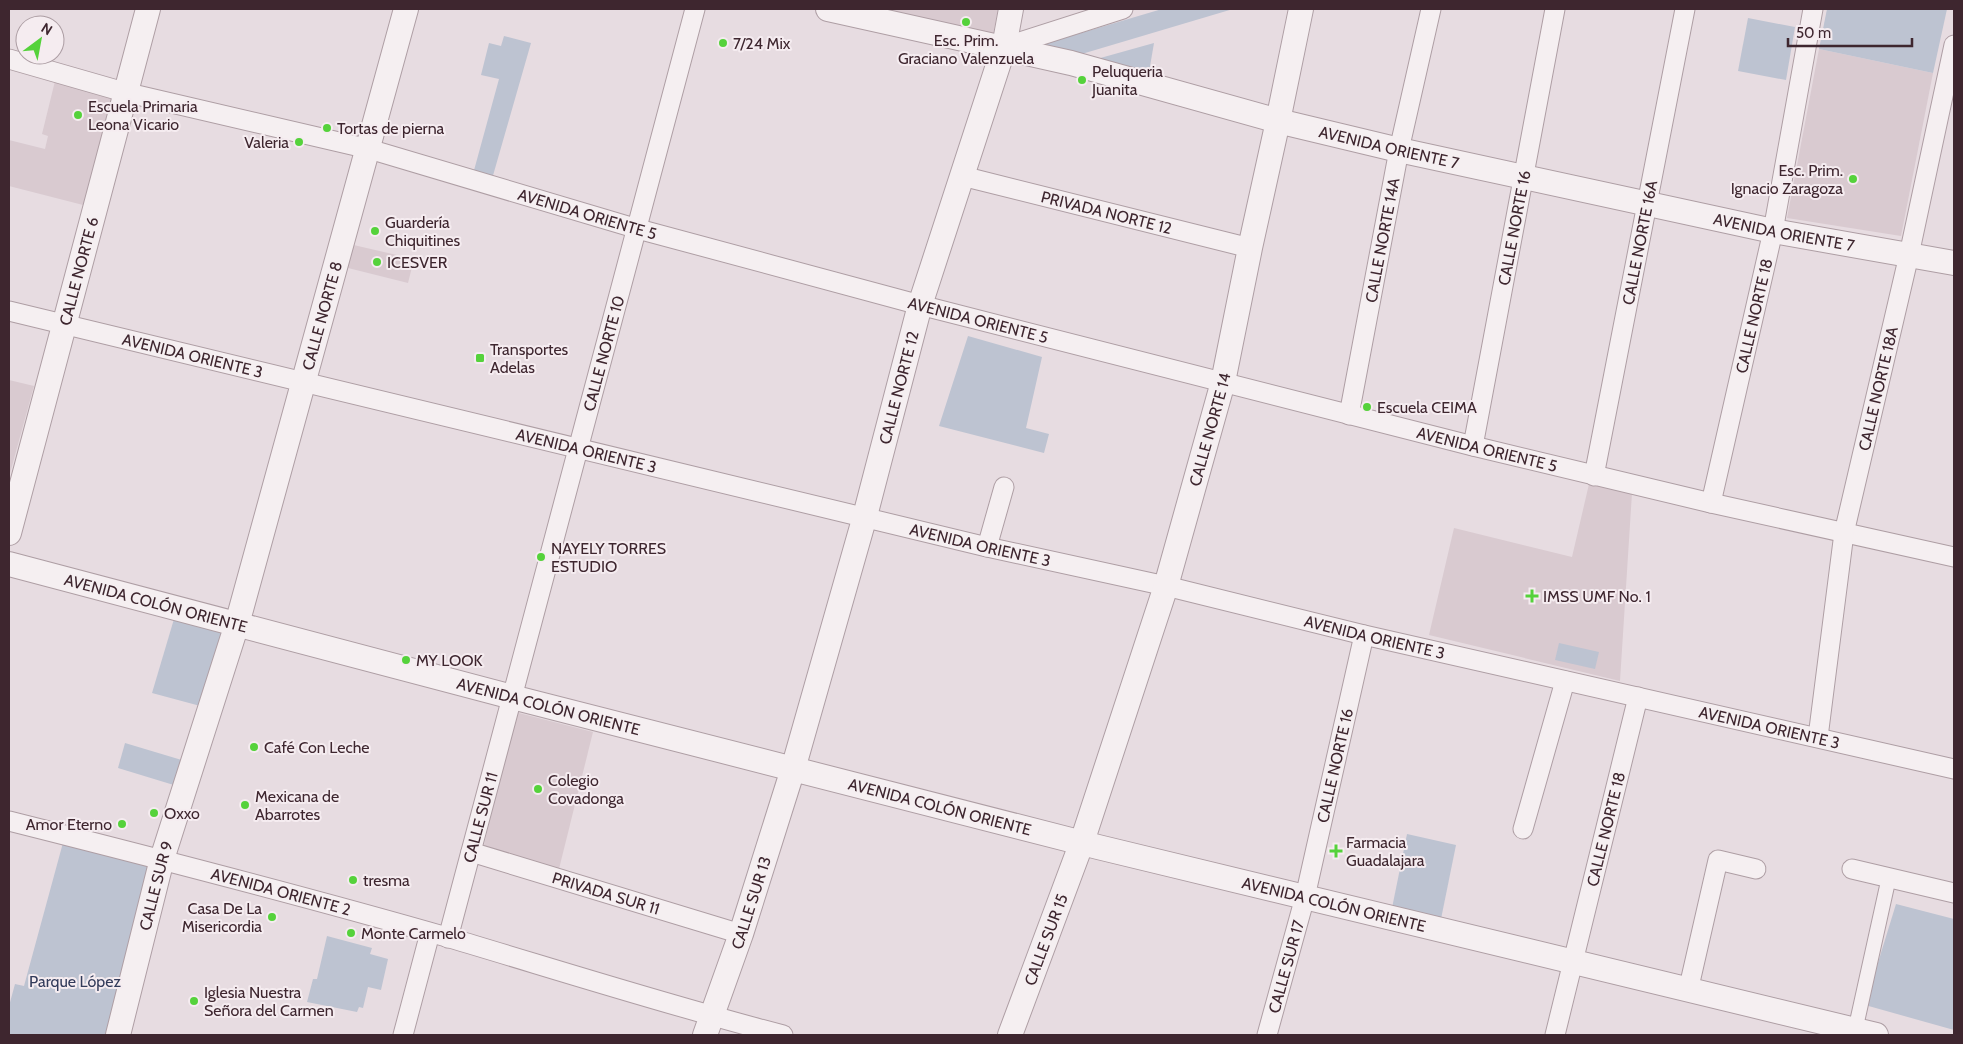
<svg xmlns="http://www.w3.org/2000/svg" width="1963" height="1044" viewBox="0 0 1963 1044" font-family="Cabin,sans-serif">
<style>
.built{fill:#d9cad0}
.green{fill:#bdc3d1}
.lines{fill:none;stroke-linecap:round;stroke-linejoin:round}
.pedestrian-casing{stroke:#ae9ea4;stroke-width:16}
.minor-casing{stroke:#ae9ea4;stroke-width:21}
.tertiary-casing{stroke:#ae9ea4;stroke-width:26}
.pedestrian{stroke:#f5eff1;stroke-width:14}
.minor{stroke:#f5eff1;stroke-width:19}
.tertiary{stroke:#f5eff1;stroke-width:24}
.poi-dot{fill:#55d23b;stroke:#f5ecf0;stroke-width:2}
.labels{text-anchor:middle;stroke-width:4;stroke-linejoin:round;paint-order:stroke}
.poi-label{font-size:16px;fill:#3e262f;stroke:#f5ecf0;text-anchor:start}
.street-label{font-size:16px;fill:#3e262f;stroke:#f5ecf0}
.park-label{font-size:16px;fill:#323b5a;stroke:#f5ecf0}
</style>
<rect width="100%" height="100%" fill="#e7dce1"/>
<g class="built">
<path d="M882,9H998L993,35Z"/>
<path d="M1819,49L1933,73L1901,236L1787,218Z"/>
<path d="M55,81L114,95L87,206L9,186V140L45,149L48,136L42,134Z"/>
<path d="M345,243L414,259L408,283L340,266Z"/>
<path d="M9,380L34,386L9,477Z"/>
<path d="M1589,484L1632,493L1620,681L1429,635L1454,528L1572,557Z"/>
<path d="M515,712L593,732L558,873L490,854L484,845Z"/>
</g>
<g class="green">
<path d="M1162,9H1233L1075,56L1044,44Z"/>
<path d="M1827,9H1947L1933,73L1819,49Z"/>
<path d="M1748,18L1795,27L1786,80L1738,71Z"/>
<path d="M504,36L531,43L492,179L473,174L499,79L481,75L489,43L501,46Z"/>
<path d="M1154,43L1148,78L1086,62Z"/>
<path d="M968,336L1042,357L1026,428L1049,434L1044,453L939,426Z"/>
<path d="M174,619L225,633L204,707L152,693Z"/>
<path d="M1559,643L1599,652L1595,669L1555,660Z"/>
<path d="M125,743L185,761L177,786L118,768Z"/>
<path d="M1407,834L1456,845L1441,919L1392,908Z"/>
<path d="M64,839L156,863L111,1035H9V1006L15,984L24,986Z"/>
<path d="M1896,904L1954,919V1030L1865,1005Z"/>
<path d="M327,936L372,948L370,954L388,959L381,990L368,987L363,1008L359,1007L357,1012L307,1002L313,979H317Z"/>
</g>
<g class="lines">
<defs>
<path id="pedestrian" d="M1855,1031L1889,877"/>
<g id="minor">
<path d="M1004,47L1123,9"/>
<path id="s1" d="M9,59L124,92L369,149L638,229L920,305L1473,446L1711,503L1954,557"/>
<path id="s2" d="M962,176L1250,248"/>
<path id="s3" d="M9,311L987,547L1166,586L1364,635L1954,769"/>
<path id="s4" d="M1349,415L1399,150L1431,9"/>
<path id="s5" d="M1473,446L1555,9"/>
<path id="s6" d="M1594,476L1685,9"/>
<path id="s7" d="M1711,503L1773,231L1813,9"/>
<path d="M987,547L1004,487"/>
<path id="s8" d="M1818,737L1844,533L1909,255L1954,45"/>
<path id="s9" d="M9,821C156,858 304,896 450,938C561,971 671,1006 783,1035"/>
<path d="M1523,829L1565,681"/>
<path id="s10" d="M471,852L741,934"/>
<path d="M1852,869L1954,893"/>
<path id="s11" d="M448,938L695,9"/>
<path d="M1688,991L1718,860L1756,869"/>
<path d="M403,1035L430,933"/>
<path id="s12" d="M1267,1035L1305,897L1364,635"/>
<path id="s13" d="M1555,1035L1638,697"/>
</g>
<g id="tertiary">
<path id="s14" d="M828,9L1071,63L1278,121L1399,150L1773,231L1954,263"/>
<path id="s15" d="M9,533L148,9"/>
<path id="s16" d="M9,564L512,697L1098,847L1876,1035"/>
<path id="s17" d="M118,1035L162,859L237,624L406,9"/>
<path id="s18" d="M705,1035L741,934L793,769L865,516L920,305L1004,47L1011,9"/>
<path id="s19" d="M1010,1035L1082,842L1166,586L1223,382L1250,248L1278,121L1301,9"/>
</g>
</defs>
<use href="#pedestrian" class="pedestrian-casing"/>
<use href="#minor" class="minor-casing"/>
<use href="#tertiary" class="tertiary-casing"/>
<use href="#pedestrian" class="pedestrian"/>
<use href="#minor" class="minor"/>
<use href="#tertiary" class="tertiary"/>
</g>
<g class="poi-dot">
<circle cx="966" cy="22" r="5"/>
<circle cx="723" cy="43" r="5"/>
<circle cx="1082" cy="80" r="5"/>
<circle cx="78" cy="115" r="5"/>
<circle cx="327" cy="128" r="5"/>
<circle cx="299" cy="142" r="5"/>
<circle cx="1853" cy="179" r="5"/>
<circle cx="375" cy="231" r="5"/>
<circle cx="377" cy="262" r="5"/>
<rect x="475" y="353" width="10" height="10" rx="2.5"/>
<circle cx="1367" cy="407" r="5"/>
<circle cx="541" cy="557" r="5"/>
<path d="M1529.5 588.5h5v5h5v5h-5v5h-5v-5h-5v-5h5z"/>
<circle cx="406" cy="660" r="5"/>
<circle cx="254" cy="747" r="5"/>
<circle cx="538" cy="789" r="5"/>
<circle cx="245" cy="805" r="5"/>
<circle cx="154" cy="813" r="5"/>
<circle cx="122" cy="824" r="5"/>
<path d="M1333.5 843.5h5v5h5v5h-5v5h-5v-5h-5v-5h5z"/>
<circle cx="353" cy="880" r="5"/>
<circle cx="272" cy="917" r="5"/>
<circle cx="351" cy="933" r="5"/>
<circle cx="194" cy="1001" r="5"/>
</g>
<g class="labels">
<g class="poi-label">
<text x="966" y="46" text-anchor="middle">Esc. Prim.<tspan x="966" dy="18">Graciano Valenzuela</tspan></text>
<text x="733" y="49">7/24 Mix</text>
<text x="1092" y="77">Peluqueria<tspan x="1092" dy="18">Juanita</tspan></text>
<text x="88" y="112">Escuela Primaria<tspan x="88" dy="18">Leona Vicario</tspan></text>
<text x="337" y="134">Tortas de pierna</text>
<text x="289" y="148" text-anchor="end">Valeria</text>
<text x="1843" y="176" text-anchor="end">Esc. Prim.<tspan x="1843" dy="18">Ignacio Zaragoza</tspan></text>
<text x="385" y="228">Guardería<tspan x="385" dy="18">Chiquitines</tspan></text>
<text x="387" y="268">ICESVER</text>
<text x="490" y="355">Transportes<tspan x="490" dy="18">Adelas</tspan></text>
<text x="1377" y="413">Escuela CEIMA</text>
<text x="551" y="554">NAYELY TORRES<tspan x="551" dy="18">ESTUDIO</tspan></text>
<text x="1543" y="602">IMSS UMF No. 1</text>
<text x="416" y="666">MY LOOK</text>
<text x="264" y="753">Café Con Leche</text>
<text x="548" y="786">Colegio<tspan x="548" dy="18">Covadonga</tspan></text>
<text x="255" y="802">Mexicana de<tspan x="255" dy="18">Abarrotes</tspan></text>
<text x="164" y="819">Oxxo</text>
<text x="112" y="830" text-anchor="end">Amor Eterno</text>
<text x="1346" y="848">Farmacia<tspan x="1346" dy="18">Guadalajara</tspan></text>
<text x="363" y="886">tresma</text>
<text x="262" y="914" text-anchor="end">Casa De La<tspan x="262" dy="18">Misericordia</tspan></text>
<text x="361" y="939">Monte Carmelo</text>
<text x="204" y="998">Iglesia Nuestra<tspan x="204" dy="18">Señora del Carmen</tspan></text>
</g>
<g class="street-label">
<text dy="6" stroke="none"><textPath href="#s14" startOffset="578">AVENIDA ORIENTE 7</textPath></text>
<text dy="6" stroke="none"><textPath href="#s2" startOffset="149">PRIVADA NORTE 12</textPath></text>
<text dy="6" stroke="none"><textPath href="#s1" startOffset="599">AVENIDA ORIENTE 5</textPath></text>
<text dy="6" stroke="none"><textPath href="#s5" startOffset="222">CALLE NORTE 16</textPath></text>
<text dy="6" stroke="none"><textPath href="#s14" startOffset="982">AVENIDA ORIENTE 7</textPath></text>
<text dy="6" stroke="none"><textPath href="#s4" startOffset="178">CALLE NORTE 14A</textPath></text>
<text dy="6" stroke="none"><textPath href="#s6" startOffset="238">CALLE NORTE 16A</textPath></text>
<text dy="6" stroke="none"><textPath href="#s15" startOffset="271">CALLE NORTE 6</textPath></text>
<text dy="6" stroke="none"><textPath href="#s7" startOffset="192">CALLE NORTE 18</textPath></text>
<text dy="6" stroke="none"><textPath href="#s17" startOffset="748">CALLE NORTE 8</textPath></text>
<text dy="6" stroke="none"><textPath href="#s1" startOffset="1004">AVENIDA ORIENTE 5</textPath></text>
<text dy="6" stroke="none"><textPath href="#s11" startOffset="605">CALLE NORTE 10</textPath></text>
<text dy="6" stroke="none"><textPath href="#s3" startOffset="189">AVENIDA ORIENTE 3</textPath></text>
<text dy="6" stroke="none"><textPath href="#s18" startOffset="676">CALLE NORTE 12</textPath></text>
<text dy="6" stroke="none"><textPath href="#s8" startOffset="354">CALLE NORTE 18A</textPath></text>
<text dy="6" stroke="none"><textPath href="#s19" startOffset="638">CALLE NORTE 14</textPath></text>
<text dy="6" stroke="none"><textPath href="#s1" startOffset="1529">AVENIDA ORIENTE 5</textPath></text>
<text dy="6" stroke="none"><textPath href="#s3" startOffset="594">AVENIDA ORIENTE 3</textPath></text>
<text dy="6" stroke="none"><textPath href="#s3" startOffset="999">AVENIDA ORIENTE 3</textPath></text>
<text dy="6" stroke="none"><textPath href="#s16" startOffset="152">AVENIDA COLÓN ORIENTE</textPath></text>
<text dy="6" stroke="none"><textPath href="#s3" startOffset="1404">AVENIDA ORIENTE 3</textPath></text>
<text dy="6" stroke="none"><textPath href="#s16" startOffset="558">AVENIDA COLÓN ORIENTE</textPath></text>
<text dy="6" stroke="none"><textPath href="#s3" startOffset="1809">AVENIDA ORIENTE 3</textPath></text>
<text dy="6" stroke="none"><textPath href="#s12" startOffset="278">CALLE NORTE 16</textPath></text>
<text dy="6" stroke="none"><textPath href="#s16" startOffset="962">AVENIDA COLÓN ORIENTE</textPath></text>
<text dy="6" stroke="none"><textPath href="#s11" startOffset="125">CALLE SUR 11</textPath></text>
<text dy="6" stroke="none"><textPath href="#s13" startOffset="212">CALLE NORTE 18</textPath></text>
<text dy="6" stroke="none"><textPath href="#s17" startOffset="154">CALLE SUR 9</textPath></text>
<text dy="6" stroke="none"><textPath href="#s9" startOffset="281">AVENIDA ORIENTE 2</textPath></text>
<text dy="6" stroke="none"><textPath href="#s10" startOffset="141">PRIVADA SUR 11</textPath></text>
<text dy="6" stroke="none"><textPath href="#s18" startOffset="140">CALLE SUR 13</textPath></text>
<text dy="6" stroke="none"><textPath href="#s16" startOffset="1368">AVENIDA COLÓN ORIENTE</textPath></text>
<text dy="6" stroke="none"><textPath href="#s19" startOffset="102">CALLE SUR 15</textPath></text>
<text dy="6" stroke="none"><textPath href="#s12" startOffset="71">CALLE SUR 17</textPath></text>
</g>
<g class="park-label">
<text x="75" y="987">Parque López</text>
</g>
</g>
<rect width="1963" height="1044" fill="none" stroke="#3e262f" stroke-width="20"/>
<g transform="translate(40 40) rotate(32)"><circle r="24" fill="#f5ecf0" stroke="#ac9da3"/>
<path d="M0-4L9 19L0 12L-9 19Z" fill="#55d23b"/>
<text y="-8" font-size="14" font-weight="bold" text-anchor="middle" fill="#3e262f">N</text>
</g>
<path d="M1788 38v8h124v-8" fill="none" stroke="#3e262f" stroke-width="2.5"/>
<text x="1796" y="38" font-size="15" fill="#3e262f" stroke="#f5ecf0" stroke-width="4" paint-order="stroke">50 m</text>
</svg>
